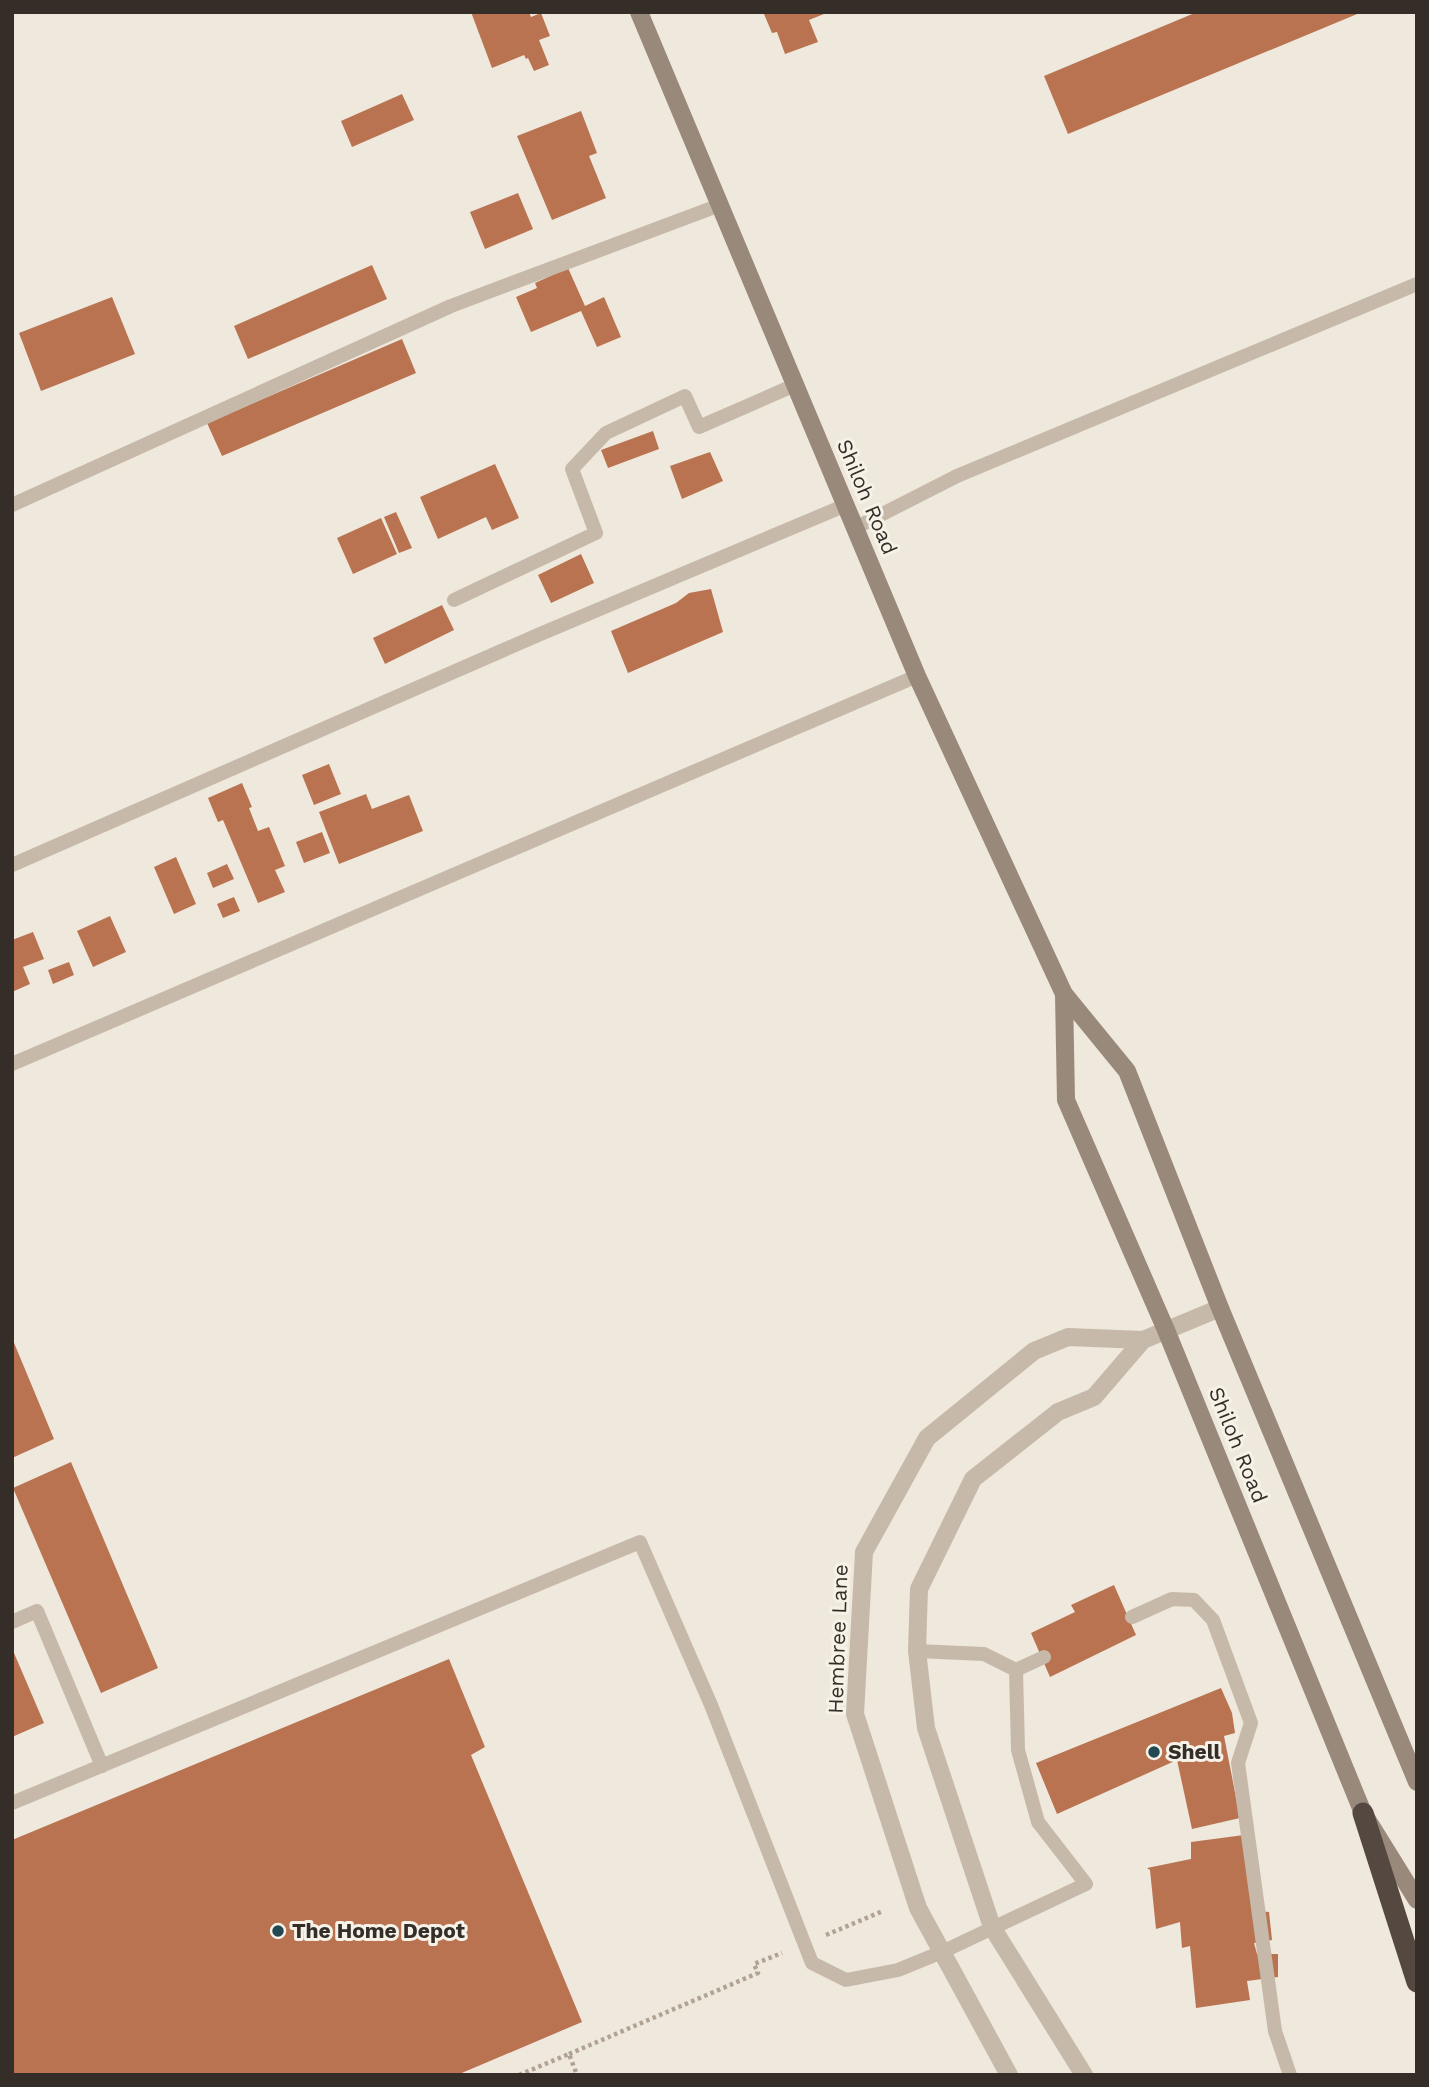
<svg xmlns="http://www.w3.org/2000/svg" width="1429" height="2087" viewBox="0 0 1429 2087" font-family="'Work Sans',sans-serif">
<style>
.building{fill:#b97350}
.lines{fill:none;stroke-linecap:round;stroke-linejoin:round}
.path{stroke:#b1a394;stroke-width:4.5;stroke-dasharray:3.5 3.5;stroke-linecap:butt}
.service{stroke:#c6b9a9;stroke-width:14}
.tertiary{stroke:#c6b9a9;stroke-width:18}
.secondary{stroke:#99897b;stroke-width:18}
.motorway{stroke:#544840;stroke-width:21}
.poi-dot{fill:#224951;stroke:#f7f2e8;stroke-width:2.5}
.labels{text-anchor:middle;stroke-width:6;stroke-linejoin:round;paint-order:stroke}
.street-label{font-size:21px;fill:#342d28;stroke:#f7f2e8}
.poi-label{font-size:21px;font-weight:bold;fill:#342d28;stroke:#f7f2e8;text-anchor:start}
</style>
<rect width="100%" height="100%" fill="#efe8dc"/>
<g class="building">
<path d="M471,12H529L531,17L541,13L550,36L539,40L549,65L534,71L528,58L526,59L524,55L492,68Z"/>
<path d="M768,12H829L809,20L818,42L785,54L777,32L772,33L764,14Z"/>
<path d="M1197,12H1362L1068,134L1044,76Z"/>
<path d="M402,94L414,120L352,147L341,121Z"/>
<path d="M581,111L597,153L589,156L606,198L552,220L517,136Z"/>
<path d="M518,193L533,229L485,249L470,212Z"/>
<path d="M372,265L387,299L248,359L234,326Z"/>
<path d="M568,268L585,306L604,297L621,337L597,347L581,311L531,332L516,297L537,288L535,283Z"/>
<path d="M112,297L135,354L41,391L19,333Z"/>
<path d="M402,339L416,373L222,456L207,423Z"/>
<path d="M653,431L659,449L608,468L601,450Z"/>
<path d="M710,452L723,481L682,499L670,466Z"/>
<path d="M495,464L519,518L492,530L486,517L438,539L420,497Z"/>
<path d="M396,512L412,548L399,553L384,517Z"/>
<path d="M381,518L397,554L353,574L337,538Z"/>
<path d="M581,554L594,583L551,603L538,575Z"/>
<path d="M711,589L723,632L628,673L611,631L676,603L689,593Z"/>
<path d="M442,605L454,630L385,664L373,638Z"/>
<path d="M329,764L341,794L314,805L302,775Z"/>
<path d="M242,783L252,807L249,808L258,831L269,827L285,866L275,870L285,892L258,903L223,820L218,822L208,798Z"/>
<path d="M366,794L372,809L409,795L423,831L339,864L319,812Z"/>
<path d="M322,832L330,853L304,863L296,842Z"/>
<path d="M176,857L196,904L174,914L154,867Z"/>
<path d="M227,864L234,879L213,888L207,873Z"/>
<path d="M234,897L240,911L223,918L217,904Z"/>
<path d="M110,916L126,952L93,967L77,931Z"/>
<path d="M33,932L44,959L23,967L30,984L12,992V940Z"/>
<path d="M69,962L74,975L53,984L48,970Z"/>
<path d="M12,1338L54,1439L12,1458Z"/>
<path d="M71,1462L158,1668L101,1693L13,1488Z"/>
<path d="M1114,1585L1136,1635L1050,1677L1031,1633L1075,1612L1071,1605Z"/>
<path d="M14,1653L44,1723L12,1737V1654Z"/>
<path d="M449,1659L485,1747L471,1755L582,2022L457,2075H12V1840Z"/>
<path d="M1221,1688L1232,1713L1235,1733L1224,1736L1240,1818L1192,1829L1177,1760L1057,1814L1036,1763Z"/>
<path d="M1244,1835L1254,1911L1269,1912L1272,1940L1254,1943L1257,1954H1278V1977L1247,1981L1250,2000L1196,2008L1190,1946L1182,1948L1180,1922L1156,1929L1150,1870L1147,1868L1191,1859V1842Z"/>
</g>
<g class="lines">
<g class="path">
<path d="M826,1935L883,1911"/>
<path d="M569,2054L758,1973L754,1964L782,1953"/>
<path d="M519,2075L569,2054L577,2075"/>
</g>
<g class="service">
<path d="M12,505L451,306L720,205"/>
<path d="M855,528L957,476L1417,284"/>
<path d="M454,600L596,533L572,469L606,433L685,396L699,427L795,385"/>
<path d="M12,865L538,635L846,505"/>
<path d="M12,1064L917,676"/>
<path d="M1132,1617L1172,1599L1194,1600L1213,1620L1251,1723L1238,1763L1275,2031L1290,2075"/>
<path d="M12,1622L37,1611L102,1766"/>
<path d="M1016,1670L1044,1657"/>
<path d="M12,1803L640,1542L711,1705L812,1963L846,1980L898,1970L942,1952L1086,1884L1038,1822L1018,1750L1016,1670L984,1654L917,1651"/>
</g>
<g class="tertiary">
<path d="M1009,2075L918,1908L855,1714L864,1552L927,1438L1034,1351L1068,1337L1143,1340"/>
<path d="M1084,2075L992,1927L926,1728L917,1651L919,1589L973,1479L1058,1412L1094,1397L1143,1340L1220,1308"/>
</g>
<g class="secondary">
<path d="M639,12L917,676L1064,994L1127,1071L1220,1308L1417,1782"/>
<path d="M1064,994L1066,1100L1166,1330L1363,1813L1417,1900"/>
</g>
<path class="motorway" d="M1363,1813L1417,1982"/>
</g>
<g class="poi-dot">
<circle cx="1154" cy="1752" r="7"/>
<circle cx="278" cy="1931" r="7"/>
</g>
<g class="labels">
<g class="street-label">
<text transform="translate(867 497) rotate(67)" y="7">Shiloh Road</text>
<text transform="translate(1238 1445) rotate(68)" y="7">Shiloh Road</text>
<text transform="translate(838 1639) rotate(-88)" y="7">Hembree Lane</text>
</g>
<g class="poi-label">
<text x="1168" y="1759">Shell</text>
<text x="292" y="1938">The Home Depot</text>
</g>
</g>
<rect width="1429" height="2087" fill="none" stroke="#342d28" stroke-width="28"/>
</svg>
